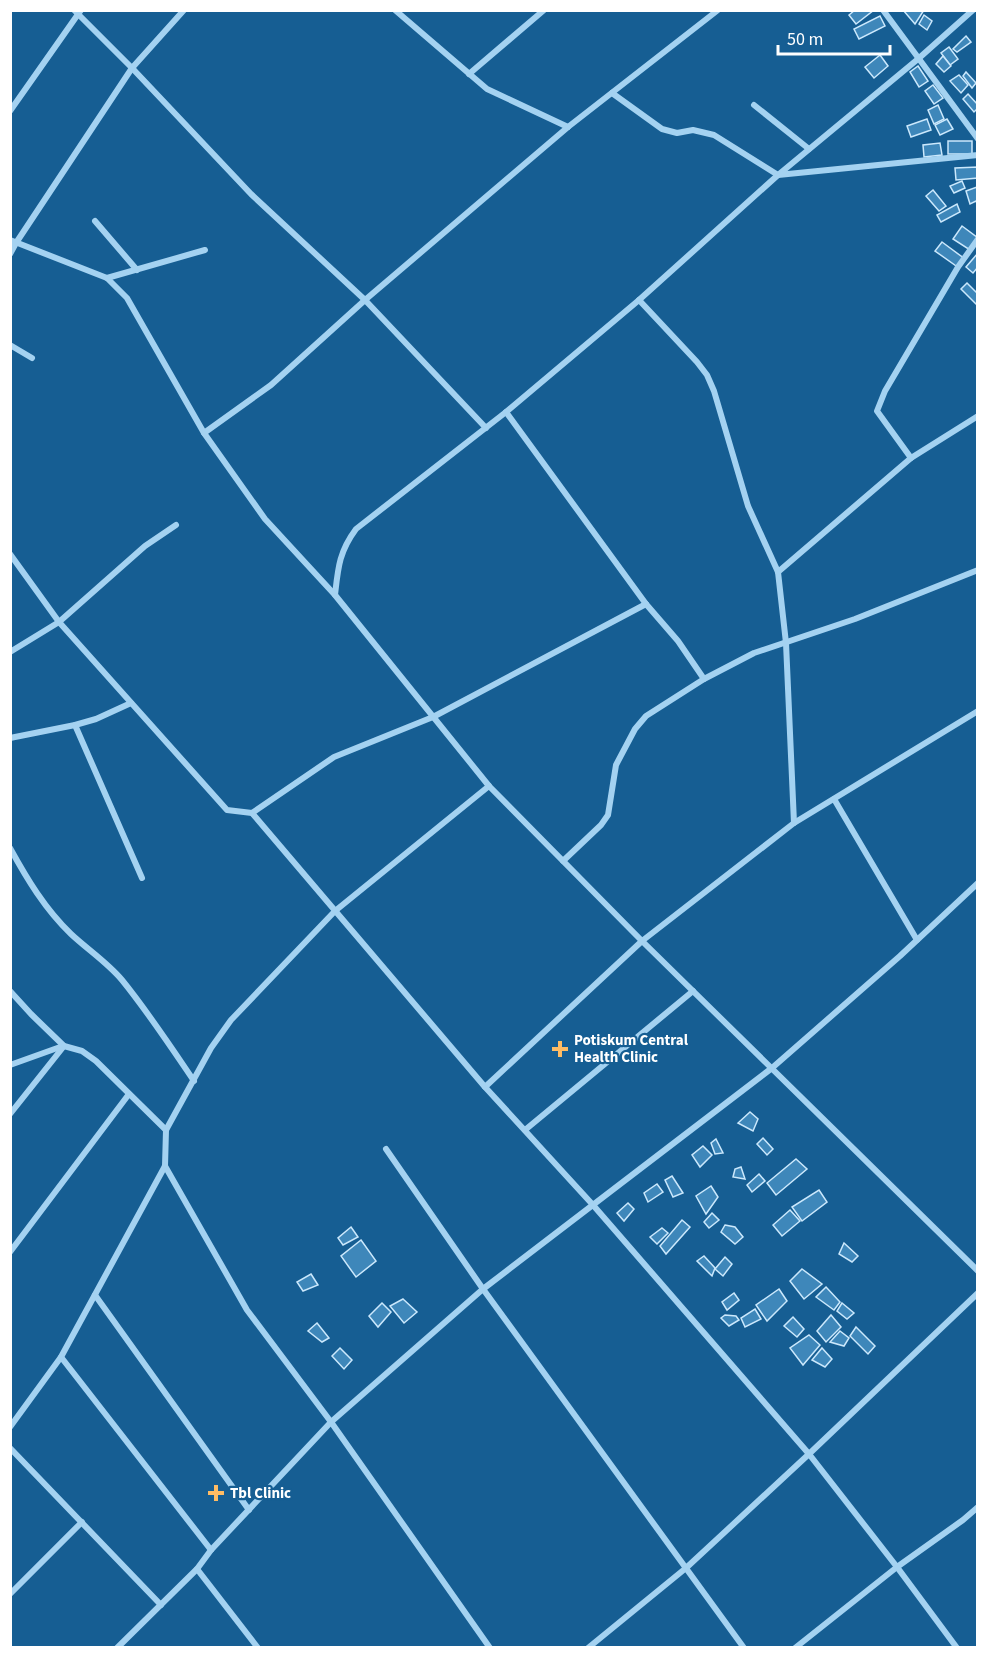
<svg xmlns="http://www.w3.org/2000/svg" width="988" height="1658" viewBox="0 0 988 1658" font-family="'Source Sans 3',sans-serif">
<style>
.building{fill:#3e87ba;stroke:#cbe8fc;stroke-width:1.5}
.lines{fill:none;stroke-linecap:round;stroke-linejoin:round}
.street{stroke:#a4d2f1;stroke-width:6}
.poi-dot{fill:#ffbc64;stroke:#165e93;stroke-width:2}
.labels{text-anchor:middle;stroke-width:4.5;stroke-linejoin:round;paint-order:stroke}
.poi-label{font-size:15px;font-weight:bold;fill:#fff;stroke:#165e93;text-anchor:start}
</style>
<rect width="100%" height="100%" fill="#165e93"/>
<g class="building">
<path d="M855,10H874L856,24L849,15Z"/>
<path d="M903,10H924L915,24Z"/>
<path d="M924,15L932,21L927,30L919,24Z"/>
<path d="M880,16L885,26L859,39L854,29Z"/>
<path d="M966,36L971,42L957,52L953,49Z"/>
<path d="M949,47L958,59L950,65L941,53Z"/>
<path d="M880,55L888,66L874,78L865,67Z"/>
<path d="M943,56L951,66L944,72L936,64Z"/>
<path d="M918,66L928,81L919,87L910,72Z"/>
<path d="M966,72L976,83L972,88L963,76Z"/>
<path d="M959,75L968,85L961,93L950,81Z"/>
<path d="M933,85L943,98L934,104L925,91Z"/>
<path d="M968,94L978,105V108L974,112L963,99Z"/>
<path d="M938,105L944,119L934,124L928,110Z"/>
<path d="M927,119L931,130L911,137L907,126Z"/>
<path d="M947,119L953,129L940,135L935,125Z"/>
<rect x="948" y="141" width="24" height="13"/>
<path d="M940,143L942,155L924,157L923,145Z"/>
<path d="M978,167V178L956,180L955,168Z"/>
<path d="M962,181L965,188L954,193L950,186Z"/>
<path d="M977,187L978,205L976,201L970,204L966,191Z"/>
<path d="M933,190L946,206L939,211L926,196Z"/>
<path d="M957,204L960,212L941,222L937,215Z"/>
<path d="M962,226L978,238L970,250L953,239Z"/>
<path d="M942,242L965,259L959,268L935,251Z"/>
<path d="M978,253V267L973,273L966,267Z"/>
<path d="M967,283L978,294V306L961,289Z"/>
<path d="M750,1112L758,1119L753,1131L738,1123Z"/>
<path d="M763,1138L773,1149L767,1155L757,1144Z"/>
<path d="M716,1139L723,1153L715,1154L711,1143Z"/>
<path d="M703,1146L712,1155L700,1167L692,1155Z"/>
<path d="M796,1159L807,1169L776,1195L767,1183Z"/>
<path d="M741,1167L745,1179L733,1177L735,1169Z"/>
<path d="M759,1174L765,1181L752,1192L747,1185Z"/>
<path d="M672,1176L683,1193L673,1197L665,1180Z"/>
<path d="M657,1184L663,1192L648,1202L644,1193Z"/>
<path d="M711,1186L718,1197L706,1214L696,1196Z"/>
<path d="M819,1190L827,1202L802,1221L792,1207Z"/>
<path d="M628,1203L634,1209L624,1221L617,1213Z"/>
<path d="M790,1210L800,1221L782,1236L773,1225Z"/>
<path d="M712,1213L719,1220L709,1228L704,1222Z"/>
<path d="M682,1220L690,1227L666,1254L660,1246Z"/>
<path d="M725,1225L735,1227L743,1237L735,1244L721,1232Z"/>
<path d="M351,1227L358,1237L343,1245L338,1238Z"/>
<path d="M662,1228L668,1233L657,1244L650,1237Z"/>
<path d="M361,1240L376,1261L356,1277L341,1256Z"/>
<path d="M844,1243L858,1256L852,1262L839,1254Z"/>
<path d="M704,1256L715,1268L712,1276L697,1261Z"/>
<path d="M725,1257L732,1264L723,1276L715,1269Z"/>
<path d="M802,1269L822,1284L804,1299L790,1281Z"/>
<path d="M311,1274L318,1285L303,1291L297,1282Z"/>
<path d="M826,1287L840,1302L834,1310L816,1297Z"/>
<path d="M779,1289L787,1301L767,1321L756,1305Z"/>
<path d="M734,1293L739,1300L727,1310L722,1302Z"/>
<path d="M403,1299L417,1312L404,1323L390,1306Z"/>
<path d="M382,1303L391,1312L378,1327L369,1316Z"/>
<path d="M842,1303L854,1313L847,1319L837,1311Z"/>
<path d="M755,1309L761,1319L745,1327L741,1318Z"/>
<path d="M725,1315L736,1316L739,1320L729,1326L721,1318Z"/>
<path d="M831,1315L841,1327L826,1342L817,1331Z"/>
<path d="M793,1317L804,1329L797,1337L784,1326Z"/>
<path d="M317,1323L329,1338L322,1342L308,1331Z"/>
<path d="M856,1327L875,1346L868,1354L850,1336Z"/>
<path d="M840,1331L849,1338L844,1346L830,1342Z"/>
<path d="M809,1335L820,1345L803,1365L790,1348Z"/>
<path d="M340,1348L352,1360L344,1369L332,1356Z"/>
<path d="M822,1348L832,1359L825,1367L812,1360Z"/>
</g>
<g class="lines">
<g class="street">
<path d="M74,10L132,68L251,194L365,300L486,428"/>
<path d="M395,10L487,89L568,127"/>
<path d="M883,10L978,139"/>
<path d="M973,10L918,59L778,175L639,300L506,412L356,529C339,552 338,568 335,595L489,786L642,941L978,1271"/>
<path d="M469,74L544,10"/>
<path d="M612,93L662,129L677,133L693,130L714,135L778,175L978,155"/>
<path d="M754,105L809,149"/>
<path d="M10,111L81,10"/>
<path d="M95,221L137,270"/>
<path d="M10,240L107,278L127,298L204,433L265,519L335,595"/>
<path d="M10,254L16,243L132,68L184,10"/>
<path d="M107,278L205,250"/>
<path d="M639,300L697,362L707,375L714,391L748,506L778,572L786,643L794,823"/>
<path d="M10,345L32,358"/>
<path d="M506,412L646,604L678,641L704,679"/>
<path d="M204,433L271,385L365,300L568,127L718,10"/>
<path d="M911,458L877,411L885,391L958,267L978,239"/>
<path d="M10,554L59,622L227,810L252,813L485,1087L593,1205L809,1454L897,1567L957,1648"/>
<path d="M778,572L911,458L978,416"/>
<path d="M10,652L59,622L145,546L176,525"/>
<path d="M75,725L142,878"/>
<path d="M10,738L75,725L96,719L131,703"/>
<path d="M834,799L917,940"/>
<path d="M252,813L334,757L433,717L646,604"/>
<path d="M10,848C27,879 45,909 71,934C87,949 108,963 122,980C148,1012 171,1047 194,1081"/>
<path d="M563,861L601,825L608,815L616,765L635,729L646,716L704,679L754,653L855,619L978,570"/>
<path d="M10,991L31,1014L64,1046L82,1051L96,1061L166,1130"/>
<path d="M10,1065L63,1046"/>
<path d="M485,1087L642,941L794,823L978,711"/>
<path d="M10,1114L64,1046"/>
<path d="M525,1130L693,991"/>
<path d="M165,1166L247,1310L331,1422L490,1648"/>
<path d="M10,1252L129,1094"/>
<path d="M95,1295L249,1510"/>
<path d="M61,1357L211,1550"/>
<path d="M10,1427L61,1357L165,1166L166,1130L211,1048L231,1020L335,911L489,786"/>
<path d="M10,1448L161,1605"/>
<path d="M197,1569L258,1648"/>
<path d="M10,1594L82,1522"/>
<path d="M117,1648L197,1569L211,1550L331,1422L483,1289L386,1149"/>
<path d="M588,1648L686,1568L809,1454L978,1293"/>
<path d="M744,1648L483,1289L772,1068L900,956L978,883"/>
<path d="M795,1648L897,1567L963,1520L978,1507"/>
</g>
</g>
<g class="poi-dot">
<path d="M557 1040h6v6h6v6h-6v6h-6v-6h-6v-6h6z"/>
<path d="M213 1484h6v6h6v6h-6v6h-6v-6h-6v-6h6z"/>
</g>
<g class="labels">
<g class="poi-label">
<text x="574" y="1045">Potiskum Central<tspan x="574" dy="17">Health Clinic</tspan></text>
<text x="230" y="1498">Tbl Clinic</text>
</g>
</g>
<rect width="988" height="1658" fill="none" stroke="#ffffff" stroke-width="24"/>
<path d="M778 45v9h112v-9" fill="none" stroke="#ffffff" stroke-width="3"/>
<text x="787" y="45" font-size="18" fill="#ffffff" stroke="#165e93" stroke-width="4.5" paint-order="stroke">50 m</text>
</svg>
